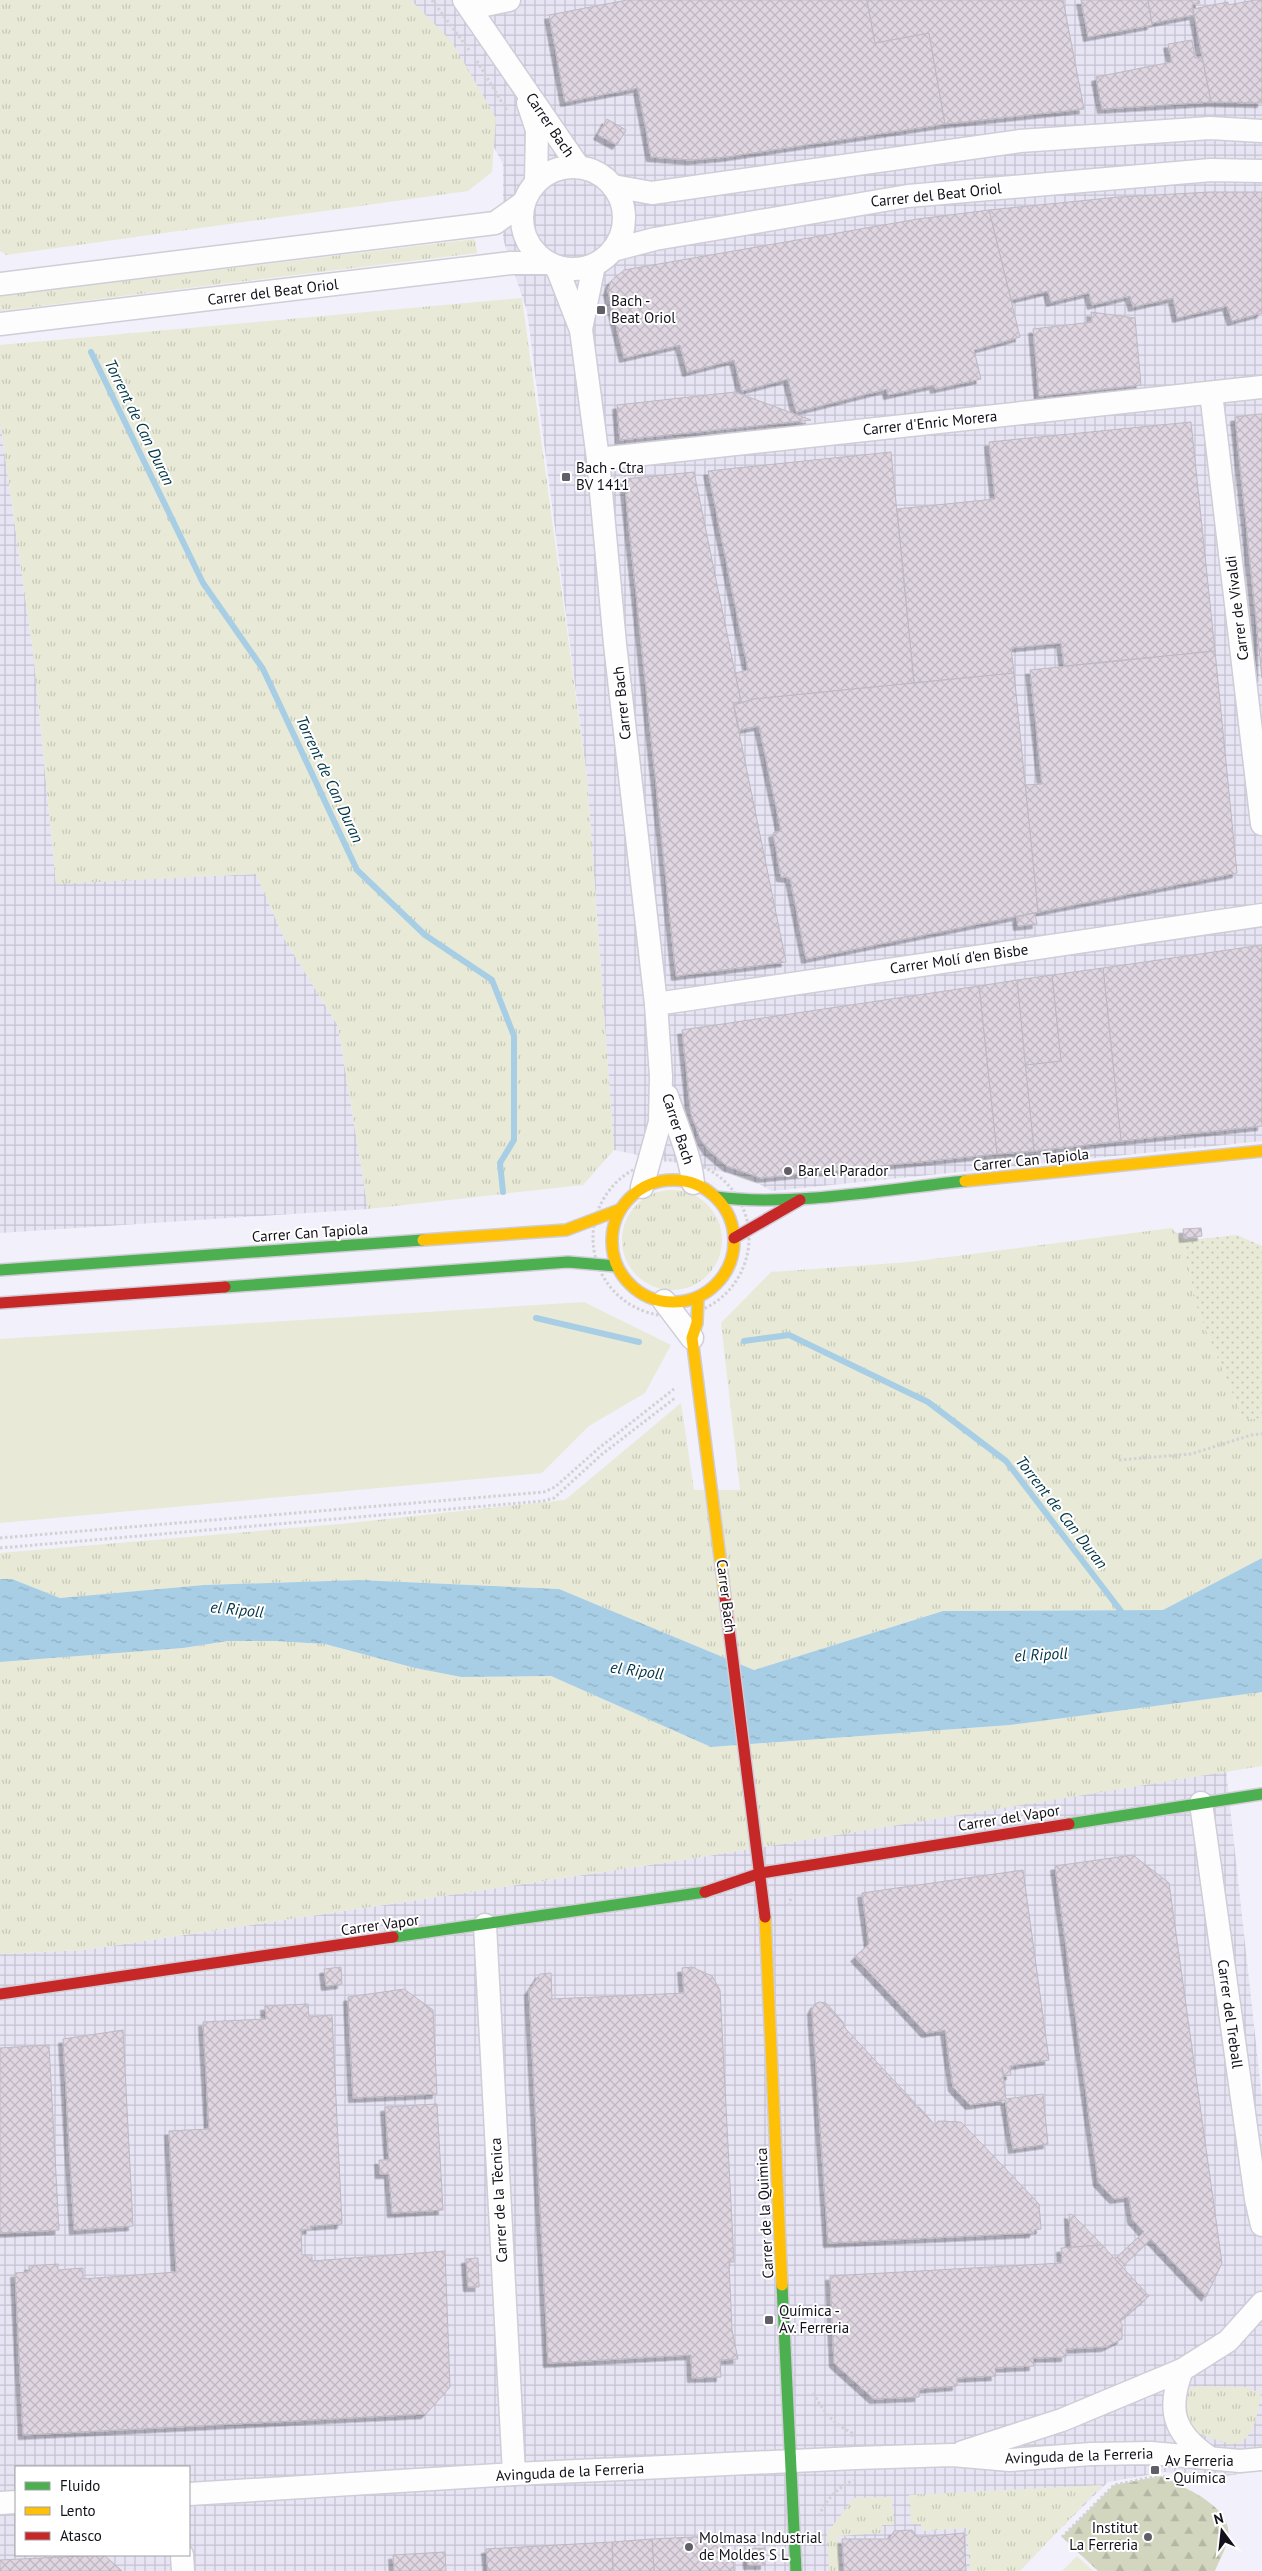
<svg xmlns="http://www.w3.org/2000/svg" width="1262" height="2571" viewBox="0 0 1262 2571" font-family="'PT Sans',sans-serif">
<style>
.industrial{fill:url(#industrial-grid);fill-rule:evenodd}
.grass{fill:url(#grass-tufts)}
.forest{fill:url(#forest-firs)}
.park{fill:#e8ead7}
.garden{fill:url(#garden-dots)}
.water{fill:url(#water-ripples)}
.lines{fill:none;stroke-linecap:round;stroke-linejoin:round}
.stream{stroke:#a7cee4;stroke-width:6}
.building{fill:url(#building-cross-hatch);stroke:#beb9c1;filter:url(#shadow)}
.street-casing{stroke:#d0cdd7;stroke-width:25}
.fast-casing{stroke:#d0cdd7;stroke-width:14}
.slow-casing{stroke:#d0cdd7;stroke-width:14}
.jam-casing{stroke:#d0cdd7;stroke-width:14}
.path{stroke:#d2d1d4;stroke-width:3;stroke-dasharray:2.5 2.5;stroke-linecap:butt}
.street{stroke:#fdfdfe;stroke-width:22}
.fast{stroke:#4caf50;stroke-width:11}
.slow{stroke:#ffc107;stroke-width:11}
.jam{stroke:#c62828;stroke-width:11}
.poi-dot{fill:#615e68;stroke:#fff;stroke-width:2}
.labels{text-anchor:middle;stroke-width:4;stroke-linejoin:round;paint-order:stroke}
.street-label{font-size:15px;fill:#131019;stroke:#fff}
.poi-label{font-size:15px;fill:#131019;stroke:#fff;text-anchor:start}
.water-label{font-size:16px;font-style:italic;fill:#003547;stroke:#fff}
</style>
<defs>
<pattern id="industrial-grid" width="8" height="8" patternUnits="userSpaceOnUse" patternTransform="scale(1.25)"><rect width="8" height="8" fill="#e7e4f4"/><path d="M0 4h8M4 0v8" fill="none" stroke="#c5c3d1"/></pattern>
<pattern id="grass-tufts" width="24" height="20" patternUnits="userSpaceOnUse" patternTransform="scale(1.25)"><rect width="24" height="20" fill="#e8ead7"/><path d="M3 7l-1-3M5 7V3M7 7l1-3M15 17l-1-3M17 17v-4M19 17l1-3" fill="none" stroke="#c6c8b8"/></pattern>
<pattern id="forest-firs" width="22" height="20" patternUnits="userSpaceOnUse" patternTransform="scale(1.25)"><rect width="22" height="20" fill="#d3d6be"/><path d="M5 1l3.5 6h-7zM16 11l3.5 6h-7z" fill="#b4b7a3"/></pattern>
<pattern id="garden-dots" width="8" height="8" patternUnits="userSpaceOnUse" patternTransform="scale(1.25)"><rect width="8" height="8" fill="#e8ead7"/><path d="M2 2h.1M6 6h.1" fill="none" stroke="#c6c8b8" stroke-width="1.8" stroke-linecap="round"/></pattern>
<pattern id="water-ripples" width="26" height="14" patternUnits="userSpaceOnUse" patternTransform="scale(1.25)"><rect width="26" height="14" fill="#a7cee4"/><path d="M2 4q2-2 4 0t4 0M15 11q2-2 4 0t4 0" fill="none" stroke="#8fb0c3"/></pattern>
<pattern id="building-cross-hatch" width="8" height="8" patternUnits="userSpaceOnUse" patternTransform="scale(1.25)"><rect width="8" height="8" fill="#dfd6e2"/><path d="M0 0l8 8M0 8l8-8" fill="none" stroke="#beb7c1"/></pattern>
<filter id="shadow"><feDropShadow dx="-4.5" dy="4.5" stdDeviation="0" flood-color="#0004"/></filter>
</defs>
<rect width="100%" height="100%" fill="#f2f0fa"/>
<g class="industrial">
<path d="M408,0H1262V1141L772,1191L747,1177L614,1150L587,778L527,311L503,239V164L433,34Z"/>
<path d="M0,421L34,659L56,883L256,874L285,940L338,1026L368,1209L0,1233Z"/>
<path d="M1226,1770L1262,2098V2465L1246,2473L1211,2478L1165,2472L1108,2482L1017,2571H0V1954L84,1950L689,1859ZM16,2467H189V2555H16Z"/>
</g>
<g class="grass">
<path d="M0,0H411L452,42L496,118L492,172L468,191L6,255L0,251Z"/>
<path d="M475,239L477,253L0,311V296Z"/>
<path d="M522,298L587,778L614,1150L583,1185L368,1209L338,1026L285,940L256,874L56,884L34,659L0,421V345Z"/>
<circle cx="672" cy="1240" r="50"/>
<path d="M1172,1228L1183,1241L1198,1311L1243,1418L1262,1419V1558L1163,1610L943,1611L754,1670L559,1589L359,1580L204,1585L60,1598L12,1579H0V1553L340,1524L565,1500L681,1403L694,1490H740L721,1323L771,1272L910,1262Z"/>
<path d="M228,1641H275L325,1644L415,1668L460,1677L551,1676L711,1747L1010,1725L1262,1692V1766L689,1859L84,1950L0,1954V1662L183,1648Z"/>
<path d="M1196,2386L1246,2387L1260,2393L1261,2397C1257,2409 1257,2425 1249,2434C1241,2445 1235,2445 1223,2442C1214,2439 1204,2437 1197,2431C1185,2421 1177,2393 1196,2386Z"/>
<path d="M1102,2485L1020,2571H970L967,2528L922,2531L921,2524H911L909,2495Z"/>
<path d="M892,2497L894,2525H882V2533L838,2536L840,2571H829L827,2533L854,2498Z"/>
</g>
<path class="forest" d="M1161,2476C1184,2488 1234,2506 1228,2538C1226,2549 1219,2561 1215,2571H1098L1062,2537L1114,2485Z"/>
<g class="park">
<path d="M584,1302L671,1345L645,1393L589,1426L542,1473L0,1523V1339Z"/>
<path d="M1077,2556L1093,2571H1062Z"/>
</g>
<path class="garden" d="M1237,1235L1262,1246V1419L1243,1418L1198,1311L1183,1241Z"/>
<path class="water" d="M1262,1558V1692L1010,1725L711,1747L551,1676L461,1677L415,1668L325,1644L275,1641H228L183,1648L0,1662V1579H12L60,1598L204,1585L359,1580L559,1589L754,1670L943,1611L1163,1610Z"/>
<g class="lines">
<g class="stream">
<path d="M91,352L203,583L263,669L357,870L425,935L492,980L514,1036V1140L500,1163L503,1192"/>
<path d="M536,1318L639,1342"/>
<path d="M744,1341L789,1335L928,1402L1006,1461L1124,1615"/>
</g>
</g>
<g class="building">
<path d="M627,0H867L875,43L929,33L945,124L726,157L691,160L651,157L638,88L565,102L549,15Z"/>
<path d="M867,0H1063L1084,109L945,124L929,33L875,43Z"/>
<path d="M1081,0H1148L1152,25L1088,37Z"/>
<path d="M1148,0H1199L1200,3L1192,5L1194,15L1152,23Z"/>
<path d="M1255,0H1262V103L1211,102L1193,9L1228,2V5Z"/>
<path d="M1192,40L1195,58L1202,57L1211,102L1102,109L1096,77L1172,62L1168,44Z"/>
<path d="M607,119L626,130L617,145L598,135Z"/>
<path d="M1210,192H1262V313L1232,321L1227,306L1177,318L1173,298L1133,307L1130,296L1092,305L1089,293L1051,302L1048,291L1011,300L989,210L1119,197Z"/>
<path d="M989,210L1020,337L974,350L981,379L935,389L934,385L888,395L887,389L796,412L788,379L742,391L734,360L687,372L680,345L624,358L608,291L611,281L624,270L918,219Z"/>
<path d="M1091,312L1135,318L1141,385L1039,396L1033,329L1092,322Z"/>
<path d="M735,392L811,420L620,440L617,405Z"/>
<path d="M1259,414H1262V678L1235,417Z"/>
<path d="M1191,422L1215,651L1064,666L1061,643L1011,648L1014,673L914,683L897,509L995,499L989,442Z"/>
<path d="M891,452L914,683L754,699L734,705L733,703L741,702L735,673L748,670L708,471Z"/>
<path d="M694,472L741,702L733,703L786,962L676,976L624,479Z"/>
<path d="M1215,651L1237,873L1038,912L1025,785L1042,784L1030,670Z"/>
<path d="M1014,673L1038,912L806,959L790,878L781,877L773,833L781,831L759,726L739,730L734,705L754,699Z"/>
<path d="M1035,913L1037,924L1018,926L1017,917Z"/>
<path d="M1262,945V1126L1121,1141L1103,968Z"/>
<path d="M1103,968L1121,1141L1034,1151L1025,1065L1061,1061L1052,975Z"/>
<path d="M1052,975L1061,1061L1025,1065L1017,980Z"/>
<path d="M1017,980L1034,1151L997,1154L979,986Z"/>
<path d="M979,986L997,1154L761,1178L727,1166L708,1150L700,1138L691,1114L682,1030Z"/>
<path d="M1201,1228L1202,1236L1184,1238L1183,1229Z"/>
<path d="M1133,1855L1169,1883L1222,2263L1206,2297L1151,2239L1122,2267L1115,2259L1144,2232L1132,2219L1129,2197L1114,2199L1098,2182L1055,1866Z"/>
<path d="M1023,1870L1049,2060L1010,2066L1011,2075L1004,2076L1002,2067L1006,2099L1043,2094L1048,2144L1013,2149L1005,2100L970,2105L953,2087L945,2030L926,2033L855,1957L869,1944L862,1893Z"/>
<path d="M341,1967L342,1984L326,1986L324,1969Z"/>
<path d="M692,1967L712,1976L720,1990L734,2262H729L732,2330L738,2359L720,2360L721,2377L692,2378L691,2355L548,2363L529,1991L540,1974L551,1973L552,1999L684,1993L682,1968Z"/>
<path d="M404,1989L433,2010L437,2094L353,2098L348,1997Z"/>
<path d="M819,2002L826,2003L843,2022L844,2027L915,2103L916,2107H919L935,2125L938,2121L961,2122L1039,2204L1041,2229L1034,2230V2233L828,2243L812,2010L815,2004Z"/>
<path d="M308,2004L309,2017L332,2015L342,2224L310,2226L311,2229L301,2230L302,2255H312V2261L445,2251L450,2387L426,2414L23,2435L15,2273L29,2272V2266L58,2264V2270L83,2268V2279L176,2272L169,2131L209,2129L203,2022L266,2019L265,2006Z"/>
<path d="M123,2030L133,2226L74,2230L63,2039Z"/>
<path d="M49,2045L59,2230L0,2233V2048Z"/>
<path d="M437,2104L443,2210L392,2213L389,2174H380L379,2160H389L385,2107Z"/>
<path d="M1069,2214L1073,2215L1102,2245L1071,2247Z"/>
<path d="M1102,2245L1149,2296L1120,2321L1122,2324V2339L1106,2347L1066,2349V2357L1033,2358L1034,2366L995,2368L996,2376L957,2378V2386L919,2389V2397L874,2399L834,2363L830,2276L1062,2263L1061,2248Z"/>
<path d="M478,2258L479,2287H468L466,2259Z"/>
<path d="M912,2530L918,2537L964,2533L966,2571H844L842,2539H889L894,2531Z"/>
<path d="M713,2536L733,2555L734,2571H654L652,2539Z"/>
<path d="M652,2539L654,2571H613L612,2542Z"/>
<path d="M612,2542L613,2571H488L486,2549Z"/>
<path d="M765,2548V2565H748L747,2549Z"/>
<path d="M445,2552L446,2571H394L393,2555Z"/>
<path d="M104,2555L122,2571H0V2560Z"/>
</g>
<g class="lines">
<defs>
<g id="street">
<path d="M464,0L578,166"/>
<path d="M471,8L509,0"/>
<path d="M528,103L537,130L536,182"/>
<circle cx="573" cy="218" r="51"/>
<path d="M613,186L652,193L1020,141L1210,128L1262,131"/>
<path d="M613,250L655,239L908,196L1211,170L1262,171"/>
<path d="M557,268L581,330L598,459L615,644L656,1004L661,1076L660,1122L642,1187"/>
<path d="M0,284L495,223L523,203"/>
<path d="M0,324L511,263H546"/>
<path d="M581,329L594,265"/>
<path d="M1211,393L1262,824"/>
<path d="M598,459L1262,387"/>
<path d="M656,1004L1262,915"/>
<path d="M667,1096C676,1125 690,1153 693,1183"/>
<path d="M664,1301L692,1338"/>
<path d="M1201,1803L1256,2199L1262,2225"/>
<path d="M485,1925L514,2474"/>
<path d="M1182,2370C1167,2409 1173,2432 1207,2456"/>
<path d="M963,2452L1062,2420L1182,2370L1228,2341L1262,2303"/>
<path d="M189,2494L514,2474L856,2458L952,2455L1010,2460L1091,2454L1151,2453L1240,2461L1262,2459"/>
<path d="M0,2503L16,2502"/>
<path d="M182,2555L183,2571"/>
</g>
<g id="fast">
<path d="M716,1197C792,1207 888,1189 965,1181"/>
<path d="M0,1270L423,1240"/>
<path d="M225,1287L568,1262L616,1266"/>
<path d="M1069,1824L1262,1794"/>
<path d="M393,1937L705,1892"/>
<path d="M782,2285L796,2571"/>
</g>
<g id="slow">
<circle cx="673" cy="1241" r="61"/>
<path d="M965,1181L1262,1151"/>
<path d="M423,1240L566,1230L619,1210"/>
<path d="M698,1297L697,1323L692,1338L725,1597"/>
<path d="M765,1917L782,2285"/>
</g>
<g id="jam">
<path d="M734,1238L800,1200"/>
<path d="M0,1303L225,1287"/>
<path d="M725,1597L765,1917"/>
<path d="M705,1892L761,1873L1069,1824"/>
<path d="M0,1994L393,1937"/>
</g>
</defs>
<use href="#street" class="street-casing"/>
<use href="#fast" class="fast-casing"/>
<use href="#slow" class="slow-casing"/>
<use href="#jam" class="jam-casing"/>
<g class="path">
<path d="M432,0L469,50"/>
<path d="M477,61L507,111"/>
<circle cx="671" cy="1238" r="78"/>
<path d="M1119,1460L1191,1454L1251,1435L1262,1434"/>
<path d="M0,1538L544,1492L555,1487L599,1448L674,1389"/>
<path d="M0,1548L543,1501L554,1498L601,1455L675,1398"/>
<path d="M789,1906L792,1892"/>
<path d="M813,2393C824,2412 832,2423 852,2433V2437"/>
<path d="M1163,2476L1179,2485"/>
<path d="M819,2516C826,2499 837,2489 853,2480"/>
<path d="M1062,2537L1114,2485L1157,2476"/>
</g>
<use href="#street" class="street"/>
<use href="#fast" class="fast"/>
<use href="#slow" class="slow"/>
<use href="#jam" class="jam"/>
</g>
<g class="poi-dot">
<rect x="596" y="305" width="10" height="10" rx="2.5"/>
<rect x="561" y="472" width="10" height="10" rx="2.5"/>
<circle cx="788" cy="1171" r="5"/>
<rect x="764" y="2315" width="10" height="10" rx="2.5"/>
<rect x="1150" y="2465" width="10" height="10" rx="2.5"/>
<circle cx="1148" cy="2537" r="5"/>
<circle cx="689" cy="2547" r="5"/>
</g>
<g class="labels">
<g class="street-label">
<text transform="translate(550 125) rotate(56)" y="5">Carrer Bach</text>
<text transform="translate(936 195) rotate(-6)" y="5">Carrer del Beat Oriol</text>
<text transform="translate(273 292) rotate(-7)" y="5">Carrer del Beat Oriol</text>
<text transform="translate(930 423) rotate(-6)" y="5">Carrer d'Enric Morera</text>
<text transform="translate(1237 608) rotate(-97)" y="5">Carrer de Vivaldi</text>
<text transform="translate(622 703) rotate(-96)" y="5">Carrer Bach</text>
<text transform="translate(959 959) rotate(-8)" y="5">Carrer Molí d'en Bisbe</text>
<text transform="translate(678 1129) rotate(72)" y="5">Carrer Bach</text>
<text transform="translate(1031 1160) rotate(-6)" y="5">Carrer Can Tapiola</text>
<text transform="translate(310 1233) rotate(-4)" y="5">Carrer Can Tapiola</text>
<text transform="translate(726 1596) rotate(83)" y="5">Carrer Bach</text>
<text transform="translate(1009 1818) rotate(-9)" y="5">Carrer del Vapor</text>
<text transform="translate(380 1925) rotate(-8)" y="5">Carrer Vapor</text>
<text transform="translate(1230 2014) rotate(82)" y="5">Carrer del Treball</text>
<text transform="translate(499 2200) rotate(-93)" y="5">Carrer de la Tècnica</text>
<text transform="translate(765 2213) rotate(-93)" y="5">Carrer de la Quimica</text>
<text transform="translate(1079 2456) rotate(-2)" y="5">Avinguda de la Ferreria</text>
<text transform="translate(570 2472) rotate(-3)" y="5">Avinguda de la Ferreria</text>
</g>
<g class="poi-label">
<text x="611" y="306">Bach -<tspan x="611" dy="17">Beat Oriol</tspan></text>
<text x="576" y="473">Bach - Ctra<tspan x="576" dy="17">BV 1411</tspan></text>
<text x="798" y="1176">Bar el Parador</text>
<text x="779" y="2316">Química -<tspan x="779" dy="17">Av. Ferreria</tspan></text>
<text x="1165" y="2466">Av Ferreria<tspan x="1165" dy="17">- Química</tspan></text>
<text x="1138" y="2533" text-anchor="end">Institut<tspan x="1138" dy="17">La Ferreria</tspan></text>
<text x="699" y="2543">Molmasa Industrial<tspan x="699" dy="17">de Moldes S L</tspan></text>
</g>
<g class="water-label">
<text transform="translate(140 422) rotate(64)" y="6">Torrent de Can Duran</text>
<text transform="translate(330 779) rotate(65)" y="6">Torrent de Can Duran</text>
<text transform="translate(1062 1512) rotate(52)" y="6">Torrent de Can Duran</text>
<text transform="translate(237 1609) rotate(6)" y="6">el Ripoll</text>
<text transform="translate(1041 1654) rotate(-3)" y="6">el Ripoll</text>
<text transform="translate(637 1670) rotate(8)" y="6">el Ripoll</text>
</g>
</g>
<rect x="15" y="2466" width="175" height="90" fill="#ffffff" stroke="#a19fa3"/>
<rect x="25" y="2482" width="25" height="8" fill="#4caf50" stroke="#a19fa3"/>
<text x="60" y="2491" font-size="15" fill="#131019">Fluido</text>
<rect x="25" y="2507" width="25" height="8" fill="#ffc107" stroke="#a19fa3"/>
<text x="60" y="2516" font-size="15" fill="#131019">Lento</text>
<rect x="25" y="2532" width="25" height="8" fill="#c62828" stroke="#a19fa3"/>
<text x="60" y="2541" font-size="15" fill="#131019">Atasco</text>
<g transform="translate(1222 2531) rotate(345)" stroke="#ffffff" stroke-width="4" paint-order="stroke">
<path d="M0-4L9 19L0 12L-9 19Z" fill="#131019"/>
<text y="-8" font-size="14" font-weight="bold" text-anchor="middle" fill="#131019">N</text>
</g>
</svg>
